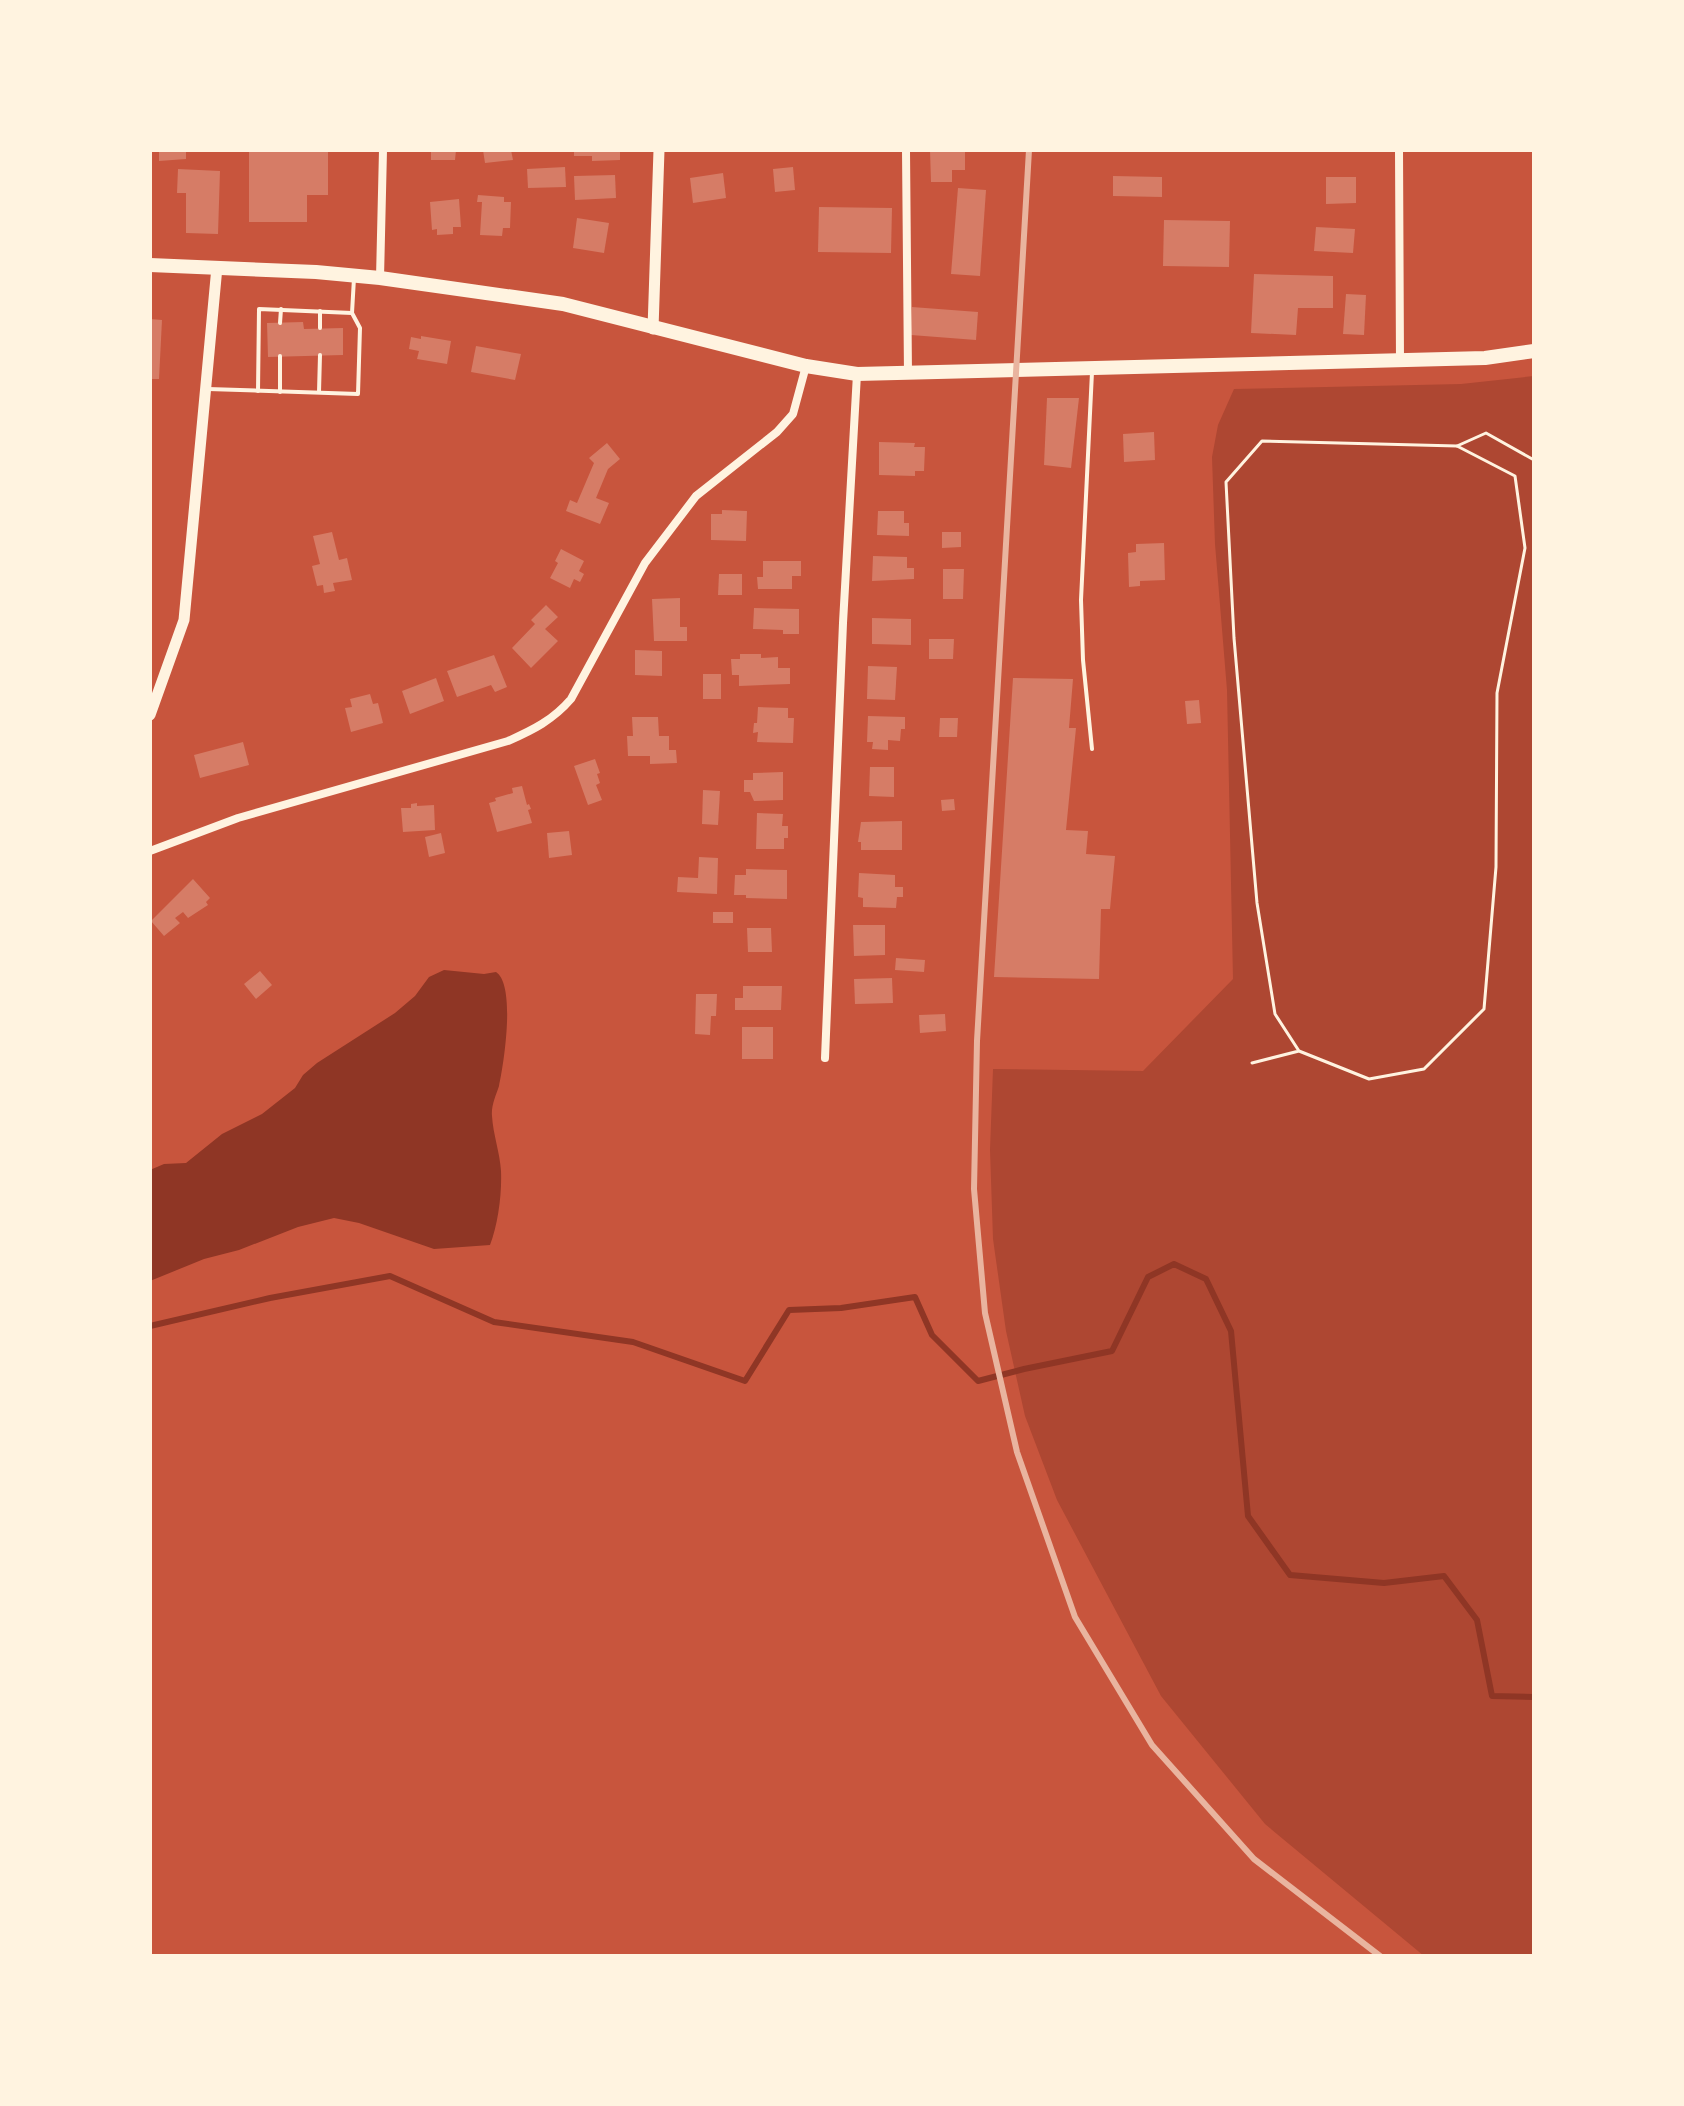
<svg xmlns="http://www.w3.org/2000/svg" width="1684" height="2106" viewBox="0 0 1684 2106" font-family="'Asap Condensed',sans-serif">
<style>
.green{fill:#ae4732}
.water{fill:#8f3625}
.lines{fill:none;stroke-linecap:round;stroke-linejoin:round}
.stream{stroke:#8f3625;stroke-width:6}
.building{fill:#d67c66}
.path{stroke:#fff3e0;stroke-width:3}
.service{stroke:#fff3e0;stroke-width:4}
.minor{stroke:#fff3e0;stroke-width:8}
.tertiary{stroke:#fff3e0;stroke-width:11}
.trunk{stroke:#fff3e0;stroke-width:14}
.rail{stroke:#e9b49f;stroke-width:6}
</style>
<rect width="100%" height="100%" fill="#c8553d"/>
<path class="green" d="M1534,376V1956H1424L1265,1824L1161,1696L1057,1500L1025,1416L1006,1331L993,1239L990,1150L993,1069L1143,1071L1233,979L1227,690L1215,544L1212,457L1218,425L1234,389L1461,384Z"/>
<path class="water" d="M444,970L484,974L496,972C516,985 504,1063 499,1086C496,1095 491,1106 492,1116C493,1134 500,1153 501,1171C502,1194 498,1224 490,1245L434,1249L359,1223L334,1218L298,1227L239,1250L204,1259L150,1281V1170L164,1164L186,1163L222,1134L262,1114L295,1088L303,1075L317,1063L395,1013L415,996L429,977Z"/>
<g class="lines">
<path class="stream" d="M150,1326L270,1298L390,1276L494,1322L633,1342L745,1381L789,1310L841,1308L915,1297L932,1335L978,1381L1024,1369L1112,1351L1148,1277L1174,1264L1206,1279L1231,1331L1248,1516L1290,1575L1384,1583L1444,1576L1477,1620L1492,1696L1534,1697"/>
</g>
<g class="building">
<path d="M159,150H186V159L159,161Z"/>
<path d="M249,150H328V195H307V222H249Z"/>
<path d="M431,150H456L455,160H431Z"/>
<path d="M483,150H511L513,160L485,163Z"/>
<path d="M574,150H620V160L592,161V156H574Z"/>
<path d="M930,150H965V170H952V182H931Z"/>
<path d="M565,167L566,187L528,188L527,169Z"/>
<path d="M793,167L795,190L775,192L773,169Z"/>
<path d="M178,169L220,171L218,234L186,233V193H177Z"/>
<path d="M723,173L726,198L693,203L690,178Z"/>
<path d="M615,175L616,198L575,200L574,176Z"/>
<path d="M1113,176L1162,177V197L1113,196Z"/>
<path d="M1326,177H1356V203L1326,204Z"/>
<path d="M958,188L986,190L980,276L951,274Z"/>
<path d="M478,195L504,197V202H511L510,228H503L502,236L480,235L482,202H477Z"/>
<path d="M459,199L461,227H453V234L437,235V229L432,230L430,202Z"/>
<path d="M819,207L892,208L891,253L818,252Z"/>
<path d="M577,218L609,223L604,253L573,248Z"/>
<path d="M1164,220L1230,221L1229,267L1163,266Z"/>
<path d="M1316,227L1355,229L1353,253L1314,251Z"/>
<path d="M1254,274L1333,276V308H1298L1296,335L1251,333Z"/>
<path d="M1346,294L1366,295L1364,335L1343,334Z"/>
<path d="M912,307L978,312L976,340L911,335Z"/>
<path d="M150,319L162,320L159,379H150Z"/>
<path d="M303,322L304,329L343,328V355L268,357L267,323Z"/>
<path d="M421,336L451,341L447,364L417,359L419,351L409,349L411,337L421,339Z"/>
<path d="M476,346L521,354L515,380L471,372Z"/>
<path d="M1047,398H1079L1071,468L1044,465Z"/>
<path d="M1154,432L1155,460L1124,462L1123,434Z"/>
<path d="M879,442L915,443L914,447H925L924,471H915V476L879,475Z"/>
<path d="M607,443L620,459L608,469L596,498L609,503L600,524L566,511L570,500L577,503L594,463L589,458Z"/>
<path d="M722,510L747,511L746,541L711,540V514H722Z"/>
<path d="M878,511H904V523H909V536L877,535Z"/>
<path d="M332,532L339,560L347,558L352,580L333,583L335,591L324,593L323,585L317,586L312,566L320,564L313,536Z"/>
<path d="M942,532H961V547L942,548Z"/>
<path d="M1164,543L1165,580L1140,581V586L1129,587L1128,553L1136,552V544Z"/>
<path d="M561,549L584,561L579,571L584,574L580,582L574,579L570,588L550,578L558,563L555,561Z"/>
<path d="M873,556L907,557V568H914V579L872,581Z"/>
<path d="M763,561H801V576H792V589H758L757,577H763Z"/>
<path d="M943,569H964L963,599H943Z"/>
<path d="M719,574H742V595H718Z"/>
<path d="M680,598V627H687V641H654L652,599Z"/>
<path d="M546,605L558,617L545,629L558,641L531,668L512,648L535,624L531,620Z"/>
<path d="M754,608L799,609V634H783V630L753,629Z"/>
<path d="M872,618L911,619V645L872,644Z"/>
<path d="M929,639H954L953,659H929Z"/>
<path d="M635,650L662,651V676L635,675Z"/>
<path d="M740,654H761V658L778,657V668H790V684L739,686V675H732L731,659H740Z"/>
<path d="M494,655L507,687L495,692L491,685L457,697L447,671Z"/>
<path d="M868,666L897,667L895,700L867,699Z"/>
<rect x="703" y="674" width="18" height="25"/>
<path d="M436,678L444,701L410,714L402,691Z"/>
<path d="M1013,678L1073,679L1069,728H1076L1066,830L1088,831L1086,854L1115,856L1110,909H1101L1099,979L994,977Z"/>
<path d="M370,694L373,704L378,703L383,723L351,732L345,708L352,707L350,699Z"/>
<path d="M1199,700L1201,723L1187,724L1185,701Z"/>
<path d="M758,707L788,708V718H794L793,743L757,742L758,732L753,733L754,723H757Z"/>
<path d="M868,716L905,717V729H901L900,741L888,740V750L872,749L873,742H867Z"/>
<path d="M632,717H658L659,736H669V750H676L677,763L650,764V756H628L627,736H633Z"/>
<path d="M940,718H958L957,737H939Z"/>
<path d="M243,742L249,765L200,778L194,755Z"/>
<path d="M595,759L600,773L597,774L600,783L596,785L602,800L588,805L574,766Z"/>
<path d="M870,767H894V797L869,796Z"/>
<path d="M783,772V800L754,801L750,792H744V780H753V773Z"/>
<path d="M522,786L527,805L529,804L531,809L528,810L532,823L497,832L489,803L496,801L495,798L513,793L512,788Z"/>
<path d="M703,790L720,791L718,825L702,824Z"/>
<path d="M954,799L955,810L942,811L941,800Z"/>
<path d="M417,803V806L434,805L435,830L403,832L401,808H411V804Z"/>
<path d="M757,813L783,814L782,826H788V838H784V849H756Z"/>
<path d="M902,821V850H861V842H858L861,822Z"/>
<path d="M569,831L572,855L549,858L547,833Z"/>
<path d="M441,833L445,853L429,857L425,837Z"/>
<path d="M699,857L718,858L717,894L677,892L678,877L698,878Z"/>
<path d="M746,869L787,870V899L746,898V895H734L735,875H746Z"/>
<path d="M859,873L895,875V887H903V897H897L896,908L863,907V898L858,897Z"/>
<path d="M193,879L210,898L206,902L208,905L188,918L183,912L175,918L180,923L164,936L151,921Z"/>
<rect x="713" y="912" width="20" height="11"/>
<path d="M853,925H885V955L854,956Z"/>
<path d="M747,928H771L772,952H748Z"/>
<path d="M896,958L925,960L924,972L895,970Z"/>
<path d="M260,971L272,985L256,999L244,984Z"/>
<path d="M892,978L893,1003L855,1004L854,979Z"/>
<path d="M743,986H782L781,1010H735V998H743Z"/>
<path d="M696,994H717L716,1016H711L710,1035L695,1034Z"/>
<path d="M945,1014L946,1031L920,1033L919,1015Z"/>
<rect x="742" y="1027" width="31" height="32"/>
</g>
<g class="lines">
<g class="path">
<path d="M1457,446L1486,433L1534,460"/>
<path d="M1252,1063L1299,1051L1369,1079L1424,1069L1484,1009L1496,867L1497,693L1525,548L1515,476L1457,446L1262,441L1226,482L1234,638L1257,903L1275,1014L1299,1051"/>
</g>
<g class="service">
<path d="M280,323L281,309"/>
<path d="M320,328V311"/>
<path d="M1092,372L1081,600L1083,660L1092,749"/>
<path d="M208,389L358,394L360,328L352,313L354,278"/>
<path d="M258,391L259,309L352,313"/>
<path d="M280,392V356"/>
<path d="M319,392L320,355"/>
</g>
<g class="minor">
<path d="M906,150L908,374"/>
<path d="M1399,150L1400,361"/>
<path d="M380,278L383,150"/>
<path d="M150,851L238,818L508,741C533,730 553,720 571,699L645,563L696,496L777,432L793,414L806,366"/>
<path d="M825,1058L843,623L857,374"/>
</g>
<g class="tertiary">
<path d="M653,329L659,150"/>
<path d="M150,715L184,620L217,267"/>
</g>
<path class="trunk" d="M150,265L316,272L380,278L563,304L806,366L857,374L1485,358L1534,351"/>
<path class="rail" d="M1029,150L977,1041L974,1189L985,1313L1017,1452L1075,1617L1152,1745L1254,1859L1380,1956"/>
</g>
<rect width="1684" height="2106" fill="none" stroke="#fff3e0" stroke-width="304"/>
</svg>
